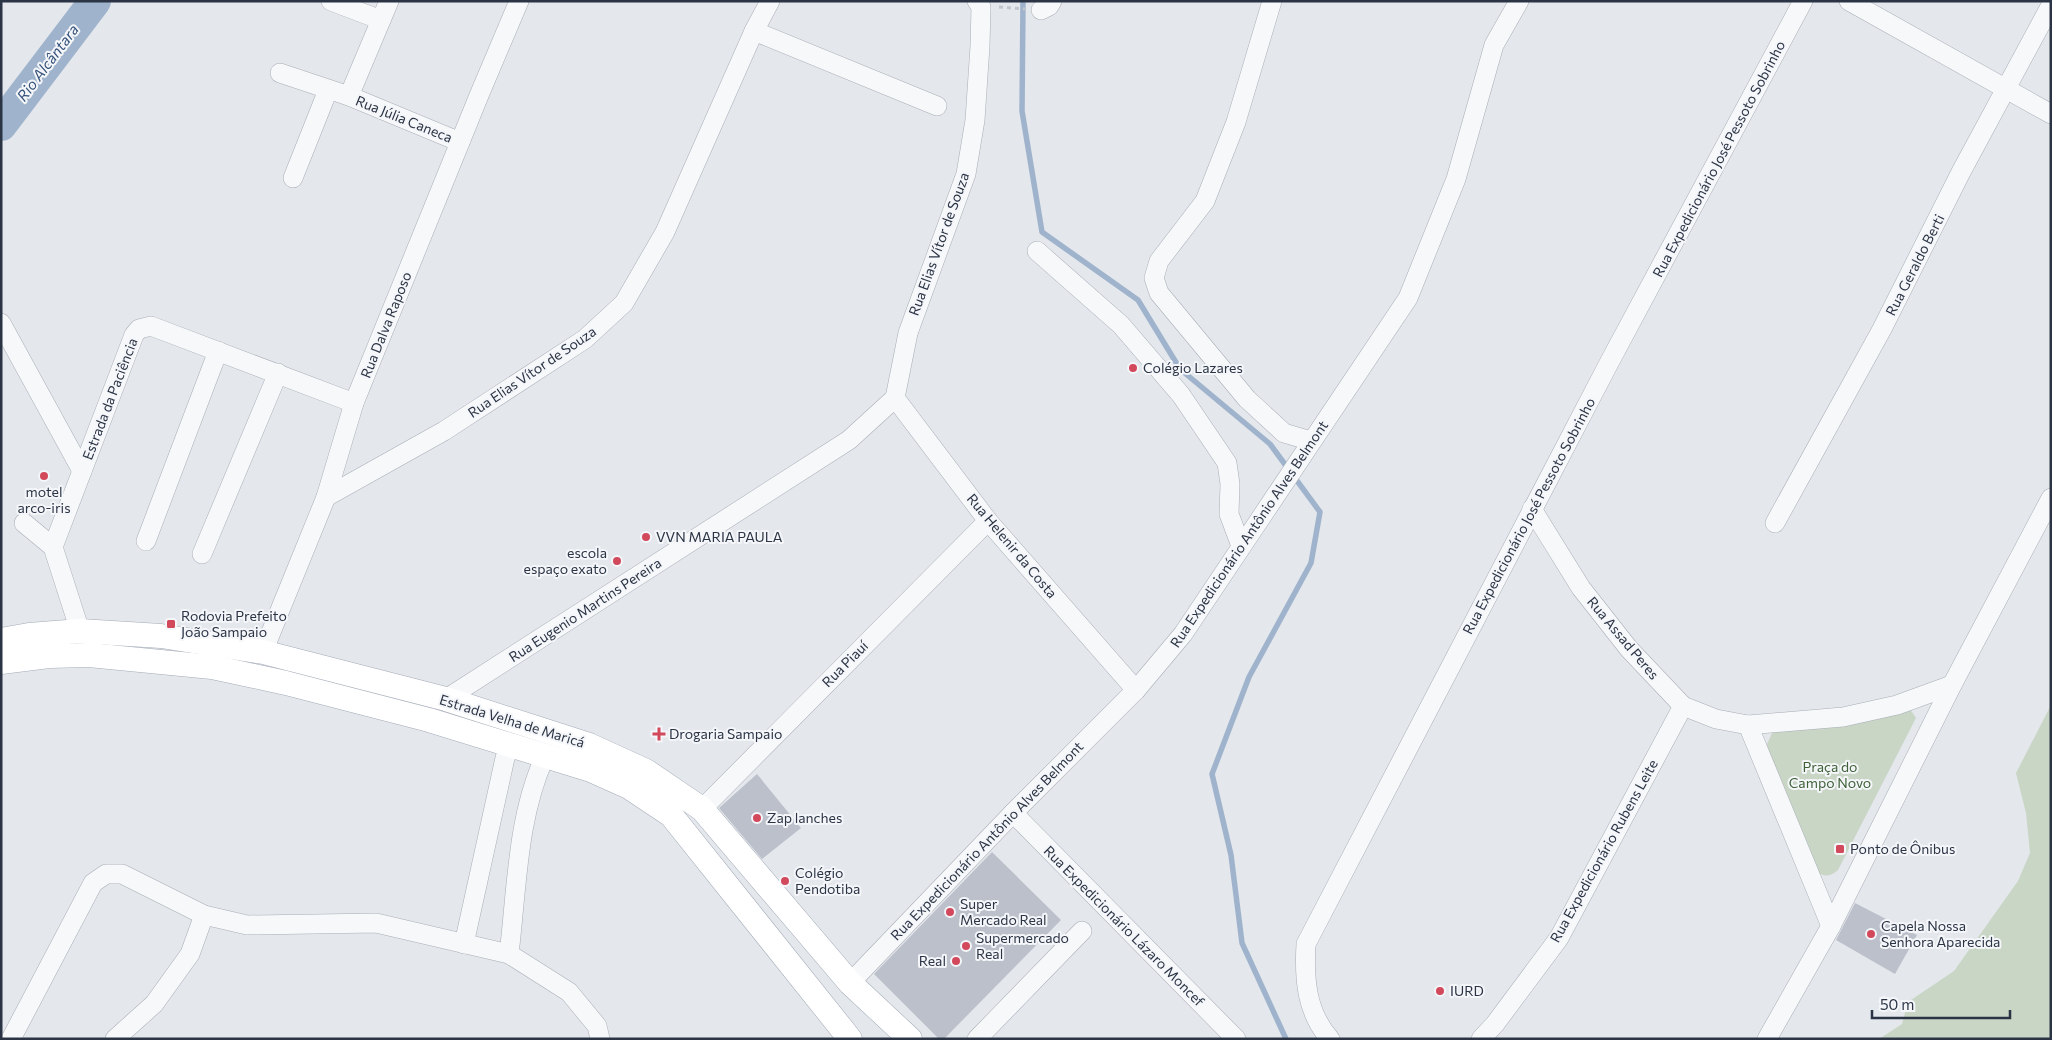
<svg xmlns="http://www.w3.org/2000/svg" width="2052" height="1040" viewBox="0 0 2052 1040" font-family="Commissioner,sans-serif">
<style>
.green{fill:#c9d6c5}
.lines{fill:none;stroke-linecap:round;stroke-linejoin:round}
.stream{stroke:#9fb4cc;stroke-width:5.5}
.river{stroke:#9fb4cc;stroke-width:32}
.building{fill:#bbc0ca}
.minor-casing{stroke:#a9aeb7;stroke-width:20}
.major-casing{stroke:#a3abb8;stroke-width:25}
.path{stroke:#c2c5cb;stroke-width:3;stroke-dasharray:4 4;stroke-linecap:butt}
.minor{stroke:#f7f8fa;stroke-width:19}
.major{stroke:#fff;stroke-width:24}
.poi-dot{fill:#d1495b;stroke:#f4f6f9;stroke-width:2}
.labels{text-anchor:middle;stroke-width:4;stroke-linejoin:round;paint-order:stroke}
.street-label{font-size:14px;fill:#2b3445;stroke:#f4f6f9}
.poi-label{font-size:14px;fill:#2b3445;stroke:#f4f6f9;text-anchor:start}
.park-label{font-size:14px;fill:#3f6138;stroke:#f4f6f9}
.water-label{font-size:15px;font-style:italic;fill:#34527a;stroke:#f4f6f9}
</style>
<rect width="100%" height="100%" fill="#e4e7ec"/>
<g class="green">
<path d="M2051,705V1039H1879L1902,1024L1908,1002L1954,971L2018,881L2030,853L2026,813L2016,773Z"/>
<path d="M1910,709L1916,718L1838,870C1832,876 1825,877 1818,873L1768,752L1767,744L1773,731Z"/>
</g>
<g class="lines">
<path class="stream" d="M1023,1L1022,111L1042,232L1138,300L1180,369L1270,444L1320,512L1311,563L1249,677L1212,774L1231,855L1242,943L1286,1039"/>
<path class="river" d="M1,125L95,1"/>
</g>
<g class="building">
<path d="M757,774L801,828L762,859L719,808Z"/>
<path d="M992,852L1061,920L944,1039H939L874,974Z"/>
<path d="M1855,903L1917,935L1895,974L1836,940Z"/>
</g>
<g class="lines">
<defs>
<g id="minor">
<path d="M331,1L381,20"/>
<path d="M1272,1L1236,122L1205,201L1159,261L1154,278L1159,293L1247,399L1284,433L1311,441"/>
<path d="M1849,1L2051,114"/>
<path d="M1041,10L1049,6L1052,1"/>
<path d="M754,31L937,106"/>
<path d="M280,73L349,96L460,142"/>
<path d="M349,96L389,1"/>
<path d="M293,178L328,90"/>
<path d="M1037,251L1121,325L1181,395L1227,463L1230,484L1229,514L1241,546"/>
<path d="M1,323L82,471"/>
<path d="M895,398L908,333L966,174L975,120L980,46L981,7L977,1"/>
<path d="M895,398L988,521L1136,690"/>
<path d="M326,497L444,431L585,339L624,303L665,232L754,31L770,1"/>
<path d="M1532,509L1581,588L1629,649L1683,706L1716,719L1748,725L1831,926"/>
<path d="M24,523L53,547"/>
<path d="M1775,523L1882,329L1961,172L2051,5"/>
<path d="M146,541L218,351"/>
<path d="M202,554L278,373"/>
<path d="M80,631L53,547L134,335L139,329L151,326L354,403"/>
<path d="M263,652L326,497L354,403L480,93L519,1"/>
<path d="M446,699L849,440L895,398"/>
<path d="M1748,725L1843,717L1897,705L1952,685"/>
<path d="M702,809L988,521"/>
<path d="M1013,813L1236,1039"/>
<path d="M464,944L505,758L511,744"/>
<path d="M509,954C517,888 517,815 546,754"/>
<path d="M850,983L1013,813L1136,690L1183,634L1408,298L1456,179L1494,45L1519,1"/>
<path d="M11,1039L93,883L106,874H122L204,915L247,925L376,923L509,954L569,992L597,1026L600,1039"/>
<path d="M115,1039L154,1004L190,954L204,915"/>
<path d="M977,1039L1082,931"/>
<path d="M1330,1039C1306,1012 1304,978 1306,944L1610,361L1803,1"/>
<path d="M1481,1039L1495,1024L1559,938L1683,706"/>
<path d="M1767,1039L1831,926L1952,685L2051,498"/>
</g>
<g id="major">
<path d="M1,640L29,635L80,631L161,636L263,652L446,699L589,745L646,771L702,809L850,983L910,1039"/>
<path d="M1,662L49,656L89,655L212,667L286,683L429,720L591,770L629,787L671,815L850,1039"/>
</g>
</defs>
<use href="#minor" class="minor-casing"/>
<use href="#major" class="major-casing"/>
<path class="path" d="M999,7L1025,9"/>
<use href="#minor" class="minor"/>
<use href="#major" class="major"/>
</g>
<g class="poi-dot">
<circle cx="1133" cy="368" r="5"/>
<circle cx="44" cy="476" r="5"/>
<circle cx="646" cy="537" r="5"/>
<circle cx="617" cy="561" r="5"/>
<rect x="166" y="619" width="10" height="10" rx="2.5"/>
<path d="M656.5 726.5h5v5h5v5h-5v5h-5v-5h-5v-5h5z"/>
<circle cx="757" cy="818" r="5"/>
<rect x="1835" y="844" width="10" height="10" rx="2.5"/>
<circle cx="785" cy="881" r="5"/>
<circle cx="950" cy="912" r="5"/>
<circle cx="1871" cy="934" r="5"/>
<circle cx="966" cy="946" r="5"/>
<circle cx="956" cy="961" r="5"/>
<circle cx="1440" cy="991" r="5"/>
</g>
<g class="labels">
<g class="street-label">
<text transform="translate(404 119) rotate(22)" y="5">Rua Júlia Caneca</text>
<text transform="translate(1719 159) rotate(-62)" y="5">Rua Expedicionário José Pessoto Sobrinho</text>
<text transform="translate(939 244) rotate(-70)" y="5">Rua Elias Vítor de Souza</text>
<text transform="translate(1915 265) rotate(-63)" y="5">Rua Geraldo Berti</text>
<text transform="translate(386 325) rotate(-68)" y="5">Rua Dalva Raposo</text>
<text transform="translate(532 372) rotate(-34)" y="5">Rua Elias Vítor de Souza</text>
<text transform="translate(110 399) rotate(-69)" y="5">Estrada da Paciência</text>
<text transform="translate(1529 516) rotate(-62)" y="5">Rua Expedicionário José Pessoto Sobrinho</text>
<text transform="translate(1249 534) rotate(-56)" y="5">Rua Expedicionário Antônio Alves Belmont</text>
<text transform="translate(1012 546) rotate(50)" y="5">Rua Helenir da Costa</text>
<text transform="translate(585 610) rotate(-33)" y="5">Rua Eugenio Martins Pereira</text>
<text transform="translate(1623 638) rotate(50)" y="5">Rua Assad Peres</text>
<text transform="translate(845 664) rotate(-45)" y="5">Rua Piauí</text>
<text transform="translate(512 721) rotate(17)" y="5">Estrada Velha de Maricá</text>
<text transform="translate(987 841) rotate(-46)" y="5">Rua Expedicionário Antônio Alves Belmont</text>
<text transform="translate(1604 851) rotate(-61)" y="5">Rua Expedicionário Rubens Leite</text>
<text transform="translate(1124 926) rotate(45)" y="5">Rua Expedicionário Lázaro Moncef</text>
</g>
<g class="poi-label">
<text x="1143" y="373">Colégio Lazares</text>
<text x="44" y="497" text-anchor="middle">motel<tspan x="44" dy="16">arco-iris</tspan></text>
<text x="656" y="542">VVN MARIA PAULA</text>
<text x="607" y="558" text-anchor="end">escola<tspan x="607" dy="16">espaço exato</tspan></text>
<text x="181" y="621">Rodovia Prefeito<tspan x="181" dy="16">João Sampaio</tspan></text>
<text x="669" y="739">Drogaria Sampaio</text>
<text x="767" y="823">Zap lanches</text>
<text x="1850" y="854">Ponto de Ônibus</text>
<text x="795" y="878">Colégio<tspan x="795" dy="16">Pendotiba</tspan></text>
<text x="960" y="909">Super<tspan x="960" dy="16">Mercado Real</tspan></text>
<text x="1881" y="931">Capela Nossa<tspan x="1881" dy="16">Senhora Aparecida</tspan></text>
<text x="976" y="943">Supermercado<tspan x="976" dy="16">Real</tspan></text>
<text x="946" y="966" text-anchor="end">Real</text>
<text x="1450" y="996">IURD</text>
</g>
<g class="park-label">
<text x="1830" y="772">Praça do<tspan x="1830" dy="16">Campo Novo</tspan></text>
</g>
<g class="water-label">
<text transform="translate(48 63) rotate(-53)" y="5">Rio Alcântara</text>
</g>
</g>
<rect width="2052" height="1040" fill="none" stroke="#2b3445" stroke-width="5"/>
<path d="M1872 1010v8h138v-8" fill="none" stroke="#2b3445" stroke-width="2.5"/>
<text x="1880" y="1010" font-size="15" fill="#2b3445" stroke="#f4f6f9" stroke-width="4" paint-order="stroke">50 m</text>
</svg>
